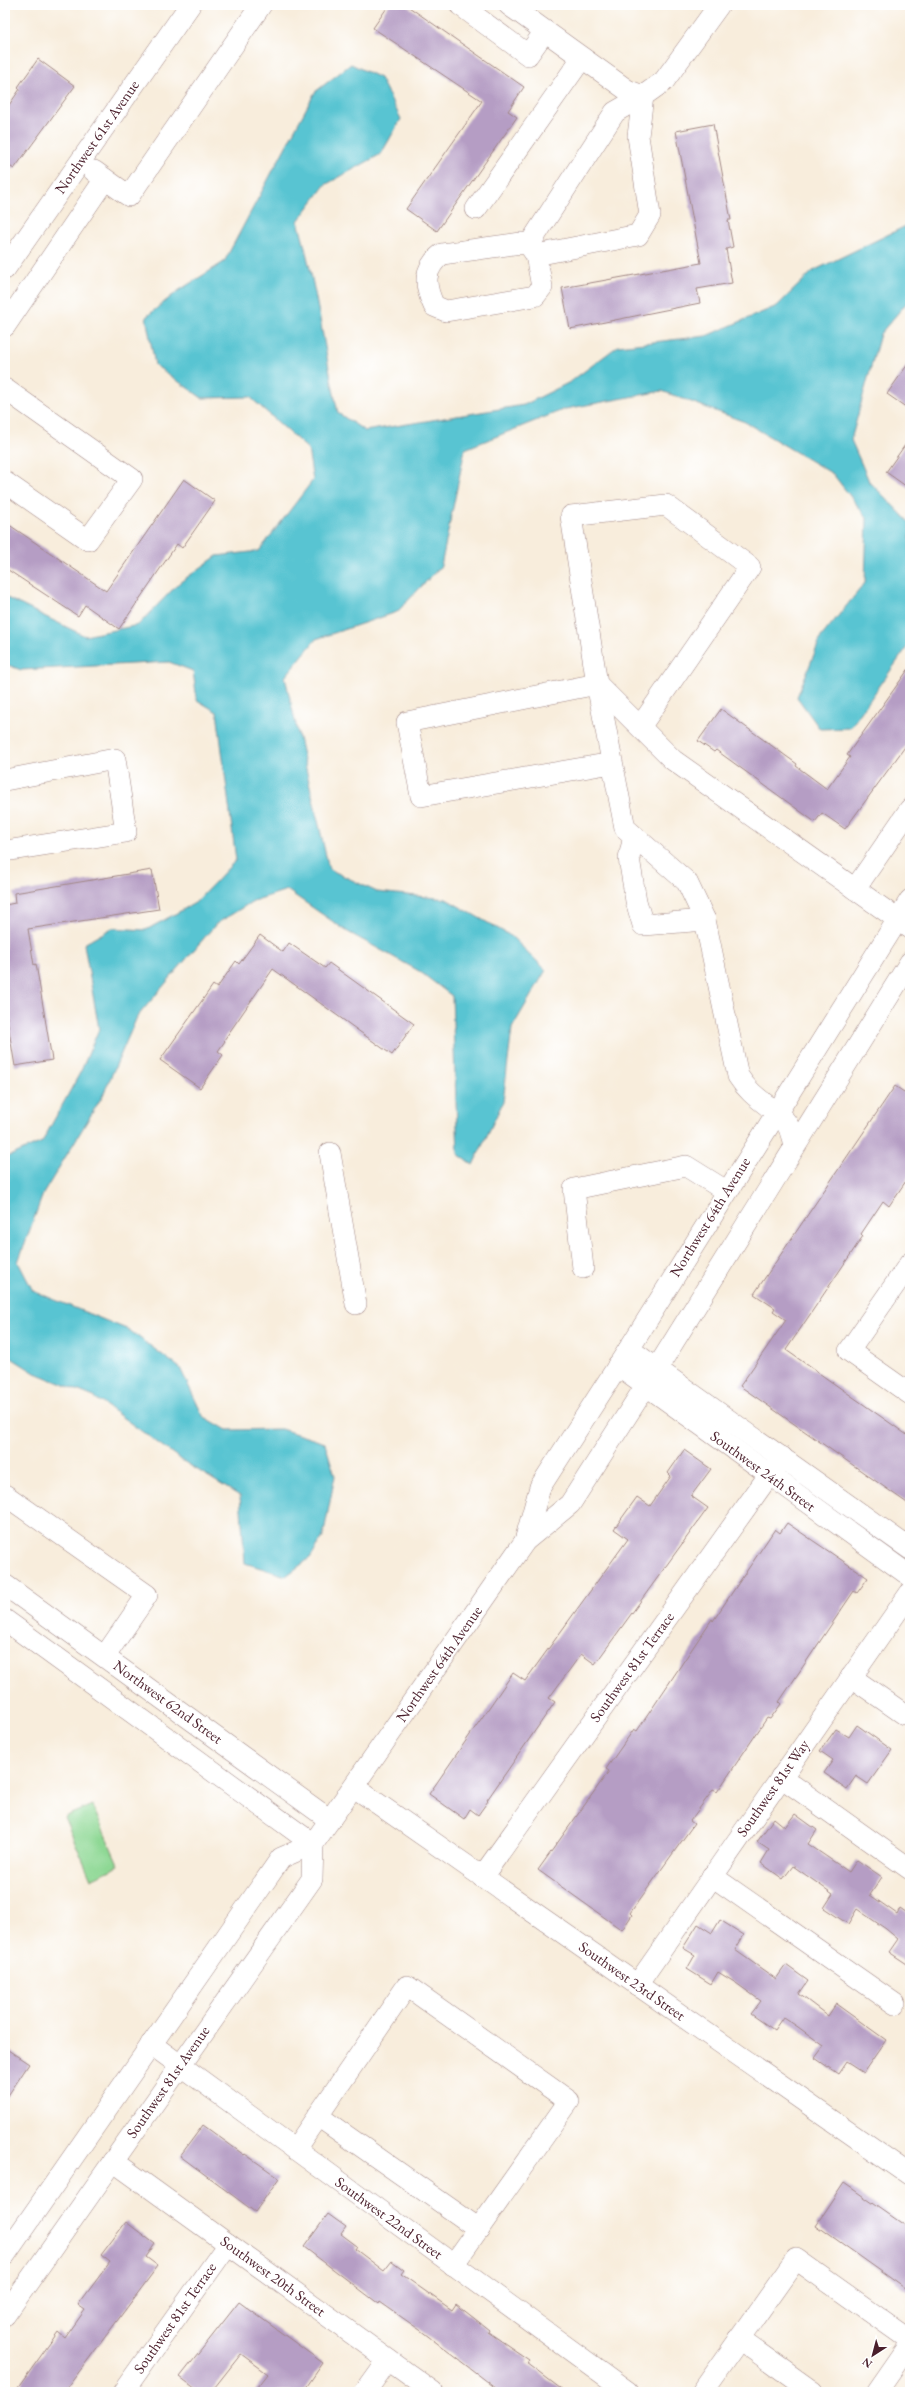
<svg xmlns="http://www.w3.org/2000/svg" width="915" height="2397" viewBox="0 0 915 2397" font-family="'EB Garamond',serif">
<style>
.green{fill:#8ed894;stroke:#6c7c60}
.water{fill:#59c4d2;stroke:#52727e}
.building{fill:#b59dc4}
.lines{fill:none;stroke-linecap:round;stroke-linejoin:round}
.minor-casing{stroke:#a18684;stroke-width:22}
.minor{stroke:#fff;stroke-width:21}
.labels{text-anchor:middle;stroke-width:3;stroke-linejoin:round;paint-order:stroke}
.street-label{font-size:15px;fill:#4a1f2b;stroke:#fff}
</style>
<rect width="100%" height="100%" fill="#fff"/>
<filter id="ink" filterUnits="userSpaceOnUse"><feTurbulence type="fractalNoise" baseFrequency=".025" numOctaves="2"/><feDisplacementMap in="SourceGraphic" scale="8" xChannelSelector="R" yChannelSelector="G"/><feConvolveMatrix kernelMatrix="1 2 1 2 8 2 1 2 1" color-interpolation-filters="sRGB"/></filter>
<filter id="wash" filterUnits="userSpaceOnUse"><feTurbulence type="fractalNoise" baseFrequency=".012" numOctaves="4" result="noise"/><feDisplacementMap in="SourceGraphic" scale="16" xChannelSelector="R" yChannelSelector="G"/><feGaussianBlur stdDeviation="0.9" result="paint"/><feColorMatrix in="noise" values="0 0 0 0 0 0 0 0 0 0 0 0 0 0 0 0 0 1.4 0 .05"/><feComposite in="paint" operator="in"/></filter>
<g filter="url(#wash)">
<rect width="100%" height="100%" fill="#f8eddc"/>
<path class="green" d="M92,1805L119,1866L91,1879L64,1817Z"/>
<path class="water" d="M351,64L380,78L401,119L381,154L325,185L298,221C316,284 324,349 338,413L365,431L524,405L570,382L618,346L706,336L777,306L813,271L910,224V299L880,334L851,440L869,481L910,523V643L850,728L820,729L797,697L821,637L865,583L867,518L833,474L745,422L662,391L565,409L465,449L441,566L397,612L316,639L285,677L329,869L377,892L446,899L511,936L546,970L512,1028L503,1102L473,1165L458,1154L452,996L419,971L348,932L287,890L253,901L216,924L137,1017L103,1095L43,1194L18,1262L33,1291L129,1330L180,1368L203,1416L227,1430L281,1429L325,1443L335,1476L323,1537L310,1558L286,1576L245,1563L240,1496L183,1461L94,1397L35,1373L5,1354V1158L42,1142L81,1071L99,1029L84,944L112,928L146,930L195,903L236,860L217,712L197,700L193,671L169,662L21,670L5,664V597L85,636L138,625L179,583L217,556L259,551L313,480L308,449L250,397L202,398L155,365L146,317L178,291L224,262L315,92Z"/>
<g id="blocks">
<g class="building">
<path d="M389,5H406L524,87L508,111L517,117L437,231L406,209L482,101L373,28Z"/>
<path d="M38,59L75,86L14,169L5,163V111L20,89L18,87Z"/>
<path d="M713,124L731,220H728L733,247L726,249L732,283L697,289L700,303L570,329L562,288L701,263L676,131Z"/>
<path d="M910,361V410L887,394Z"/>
<path d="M910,438V489L886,472Z"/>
<path d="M184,479L215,501L182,548L177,544L119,629L85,605L78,616L5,568V522L106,591Z"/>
<path d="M910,667V740L845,829L822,813L815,822L716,750L714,752L698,741L721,709L797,764L796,766L827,789L850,757L847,755Z"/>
<path d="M152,870L159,909L28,929L34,965L36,964L52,1060L15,1066L5,1007V905L15,903L14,893Z"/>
<path d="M260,935L283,952L289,943L325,968L329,963L414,1024L392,1055L273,969L224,1040L225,1041L218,1051L223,1055L200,1088L160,1060L213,985L217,988L236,961L239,964Z"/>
<path d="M895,1086L910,1096V1175L889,1206L883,1201L861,1234L863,1236L786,1350L910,1437V1505L740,1386L786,1320L773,1311L775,1308L754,1294Z"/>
<path d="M684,1450L711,1469L691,1496L708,1508L595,1664L581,1654L549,1698L555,1702L487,1800L488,1801L478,1815L470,1809L464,1819L429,1794L513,1673L525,1681L628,1539L614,1529L637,1497L650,1506L671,1476L668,1473Z"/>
<path d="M787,1523L868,1578L857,1593L854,1591L779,1702L781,1704L770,1719L767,1718L717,1792L713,1790L690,1821L694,1824L630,1913L632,1915L622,1930L538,1870L609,1771L606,1769L634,1729L637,1731L712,1619L713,1621L775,1529L780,1533Z"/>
<path d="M857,1725L892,1750L868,1784L856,1776L847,1789L824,1773L833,1760L820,1751L836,1729L849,1737Z"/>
<path d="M795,1814L817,1830L808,1844L849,1872L857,1860L882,1877L870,1895L897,1914L900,1908L910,1915V1966L889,1952L898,1939L886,1929L857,1909L848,1924L824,1908L833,1894L793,1866L783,1879L761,1863L769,1850L757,1842L774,1818L785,1827Z"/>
<path d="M720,1920L744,1935L735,1950L776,1979L786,1965L808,1981L799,1994L828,2016L836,2004L886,2040L863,2073L846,2062L838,2074L815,2058L824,2046L798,2027L783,2017L774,2030L751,2014L761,2001L736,1983L718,1972L711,1984L687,1969L695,1955L683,1948L698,1924L712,1933Z"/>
<path d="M5,2048L29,2064L5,2100Z"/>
<path d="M203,2125L244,2155L245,2154L279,2178L255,2212L180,2156Z"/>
<path d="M844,2183L910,2229V2292L816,2225Z"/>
<path d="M328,2214L346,2227L341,2234L357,2246L355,2249L384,2271L392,2261L404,2270L401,2274L452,2310L456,2304L489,2330L488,2332L529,2360L527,2363L565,2392H501L420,2330L380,2302L379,2304L304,2247Z"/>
<path d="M126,2222L155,2244L146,2257L158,2266L64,2392H15L58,2332L65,2338L85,2310L78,2305L110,2262L101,2255Z"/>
<path d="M239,2302L323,2363L303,2392H254L268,2374L241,2354L211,2392H200L180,2377Z"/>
</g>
</g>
</g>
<g filter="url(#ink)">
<use href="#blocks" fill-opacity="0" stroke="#a18684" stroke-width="1"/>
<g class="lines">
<defs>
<g id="minor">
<path d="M460,5L528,55L545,31"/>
<path d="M509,5L627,90L643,96"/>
<path d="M105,179L129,196L261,5"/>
<path d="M476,209L582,58"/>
<path d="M529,245L615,112L643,96L664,81L719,5"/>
<path d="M536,255L529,245L521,243L442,254C423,269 424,285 434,306L446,311L535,296L542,287L536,255L638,235L650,215L638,136L643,96"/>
<path d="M5,269L190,5"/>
<path d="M5,326L105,179L94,171"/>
<path d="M5,389L132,479L88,540L5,482"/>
<path d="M640,727L750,567L666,505L571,516L597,684L673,760L910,928"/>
<path d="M612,763L421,796L407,722L597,684L625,828L687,882L705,920L738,1076C752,1098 766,1102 783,1119C791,1126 792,1138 794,1148"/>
<path d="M5,780L115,759L126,832L5,851"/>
<path d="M634,836L629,858L636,901L643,925L705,920"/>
<path d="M855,889L910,809"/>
<path d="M330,1153L356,1304"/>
<path d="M910,1263L849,1351L910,1394"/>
<path d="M583,1268L574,1189L686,1166L726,1191"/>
<path d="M629,1349L910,1549"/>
<path d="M618,1365L910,1576"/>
<path d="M5,1495L147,1595L105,1656"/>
<path d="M525,1541L540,1487L629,1349L910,900"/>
<path d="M5,1585L330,1820"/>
<path d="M5,1620L313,1844"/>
<path d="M851,1677L904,1714"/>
<path d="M781,1777L910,1869"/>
<path d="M354,1787L910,2175"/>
<path d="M712,1876L895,2004"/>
<path d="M482,1877L782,1457"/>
<path d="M637,1985L910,1593"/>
<path d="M151,2044L628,2392"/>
<path d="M318,2116L479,2229"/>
<path d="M295,2149L407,1986L569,2101L453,2265"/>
<path d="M113,2161L433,2392"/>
<path d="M5,2255L281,1858L313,1844L525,1541L570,1504L656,1370L910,962"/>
<path d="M5,2315L312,1879L313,1844"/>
<path d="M739,2339L813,2392"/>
<path d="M123,2392L228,2244"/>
<path d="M365,2392L388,2360"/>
<path d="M702,2392L796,2259L910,2340"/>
<path d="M876,2392L910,2343"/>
</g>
</defs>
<use href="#minor" class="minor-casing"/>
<use href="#minor" class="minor"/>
</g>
</g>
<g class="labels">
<g class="street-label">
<text transform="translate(97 137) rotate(-55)" y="5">Northwest 61st Avenue</text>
<text transform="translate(710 1217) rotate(-58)" y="5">Northwest 64th Avenue</text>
<text transform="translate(763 1471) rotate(36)" y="5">Southwest 24th Street</text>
<text transform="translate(439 1664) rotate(-55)" y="5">Northwest 64th Avenue</text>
<text transform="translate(632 1667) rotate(-54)" y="5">Southwest 81st Terrace</text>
<text transform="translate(168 1702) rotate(36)" y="5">Northwest 62nd Street</text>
<text transform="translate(773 1788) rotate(-55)" y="5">Southwest 81st Way</text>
<text transform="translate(632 1981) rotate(35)" y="5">Southwest 23rd Street</text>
<text transform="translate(168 2082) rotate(-55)" y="5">Southwest 81st Avenue</text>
<text transform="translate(389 2218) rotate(36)" y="5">Southwest 22nd Street</text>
<text transform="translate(273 2276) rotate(36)" y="5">Southwest 20th Street</text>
<text transform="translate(175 2318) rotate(-55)" y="5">Southwest 81st Terrace</text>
</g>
</g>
<rect width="915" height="2397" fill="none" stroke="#fff" stroke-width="20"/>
<g transform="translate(873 2355) rotate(216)" stroke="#ffffff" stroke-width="3" paint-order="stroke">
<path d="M0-3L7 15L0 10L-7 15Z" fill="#4a1f2b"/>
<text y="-6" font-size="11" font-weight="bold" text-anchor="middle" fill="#4a1f2b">N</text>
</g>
</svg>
